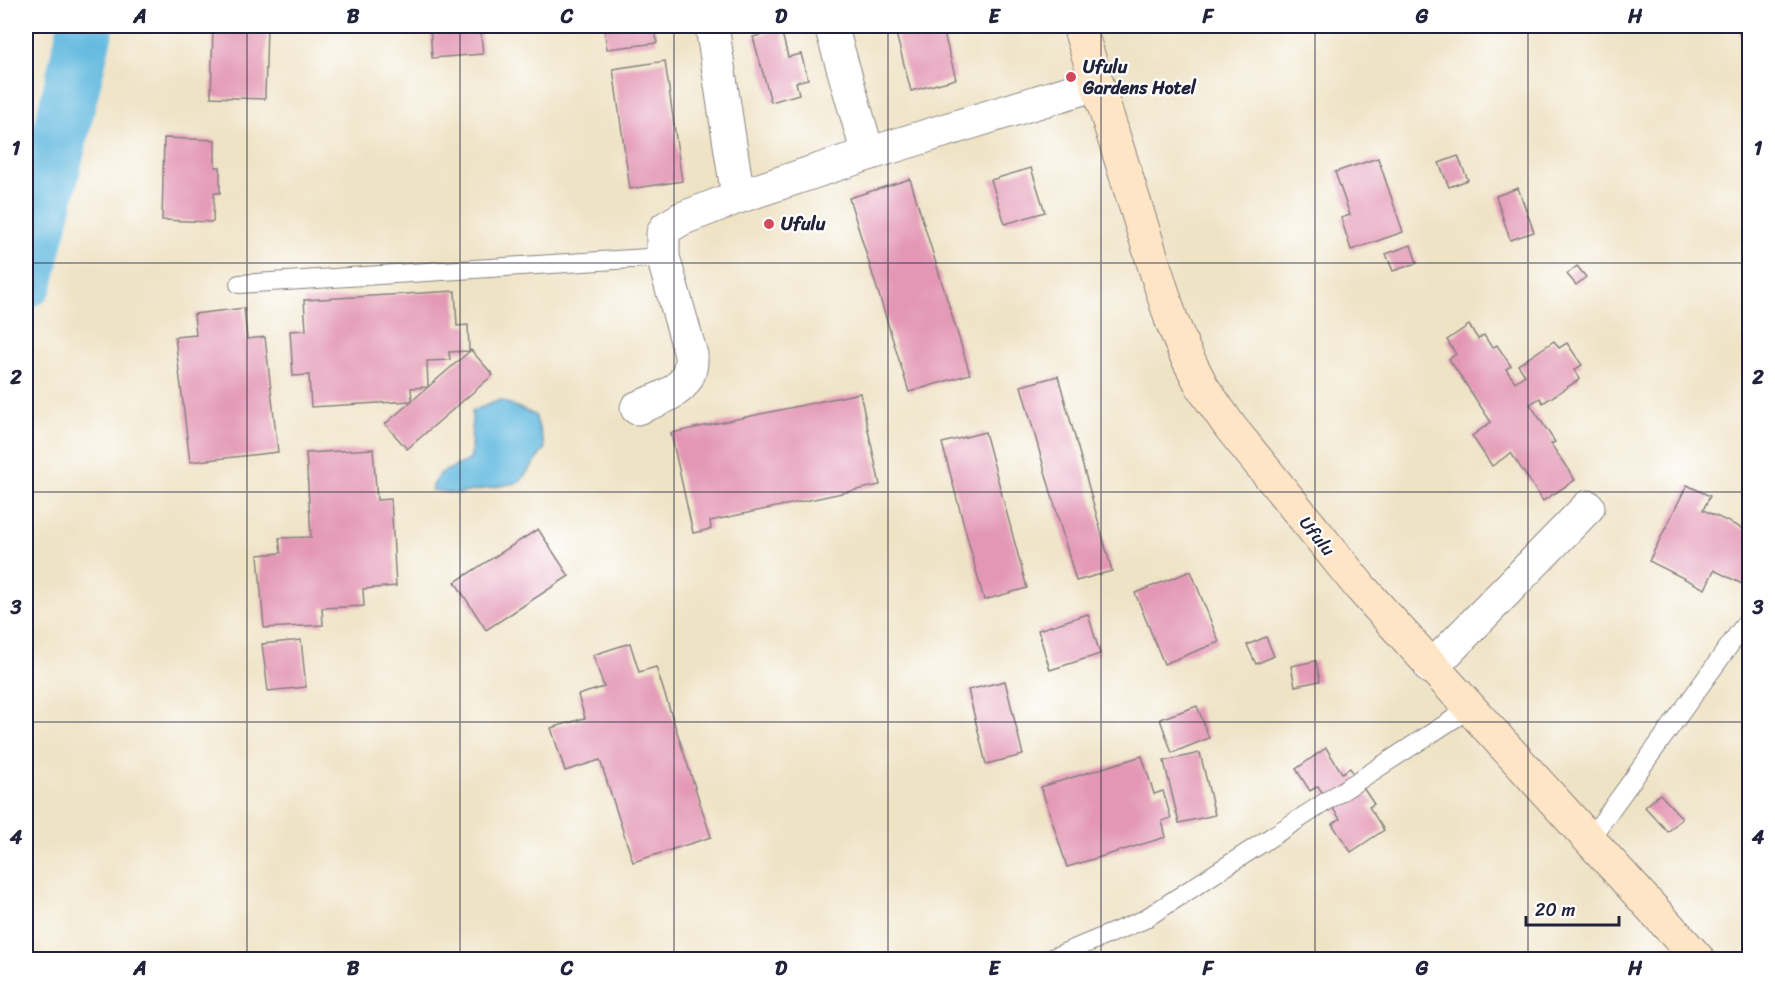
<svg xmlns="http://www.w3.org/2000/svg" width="1775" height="985" viewBox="0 0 1775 985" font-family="Sriracha,sans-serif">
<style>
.water{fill:#62b9df;stroke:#426e8d;stroke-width:1.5}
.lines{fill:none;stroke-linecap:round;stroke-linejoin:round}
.river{stroke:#62b9df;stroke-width:56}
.building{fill:#e397b4}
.lane-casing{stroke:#888280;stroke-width:20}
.street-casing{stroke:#888280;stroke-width:35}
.secondary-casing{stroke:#888280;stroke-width:35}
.lane{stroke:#fff;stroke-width:18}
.street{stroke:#fff;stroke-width:33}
.secondary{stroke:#fee5c5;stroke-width:33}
.grid{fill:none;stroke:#22223b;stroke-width:1.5;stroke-opacity:0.55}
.poi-dot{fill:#d1495b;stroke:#fff;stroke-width:2}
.labels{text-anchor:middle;stroke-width:4.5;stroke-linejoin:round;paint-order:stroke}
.poi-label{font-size:18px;font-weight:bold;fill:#22223b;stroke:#fff;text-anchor:start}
.street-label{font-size:18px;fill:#22223b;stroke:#fff}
.neatline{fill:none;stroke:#22223b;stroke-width:2}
.grid-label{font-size:20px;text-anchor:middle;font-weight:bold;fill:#22223b}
</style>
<rect width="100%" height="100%" fill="#fff"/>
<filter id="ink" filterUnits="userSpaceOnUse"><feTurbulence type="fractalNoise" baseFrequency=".0167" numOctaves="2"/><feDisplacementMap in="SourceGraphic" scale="12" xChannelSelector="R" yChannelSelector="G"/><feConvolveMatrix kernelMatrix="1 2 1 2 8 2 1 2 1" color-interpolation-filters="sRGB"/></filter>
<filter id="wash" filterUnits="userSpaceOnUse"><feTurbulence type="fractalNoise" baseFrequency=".008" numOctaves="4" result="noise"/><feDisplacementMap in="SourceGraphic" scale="24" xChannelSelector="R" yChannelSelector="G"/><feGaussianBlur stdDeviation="1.35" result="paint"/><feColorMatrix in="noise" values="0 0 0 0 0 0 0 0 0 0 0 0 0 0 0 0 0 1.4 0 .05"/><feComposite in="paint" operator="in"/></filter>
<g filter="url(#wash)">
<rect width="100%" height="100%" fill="#efe3c6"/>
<path class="water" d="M500,400L535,415L545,448L520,482L458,494L431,490L439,474L471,459L472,411Z"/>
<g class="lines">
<path class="river" d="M26,280L86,26"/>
</g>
<g id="blocks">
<g class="building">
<path d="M213,26H267L265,99L211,97Z"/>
<path d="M430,26H480L483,54L432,58Z"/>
<path d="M604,26H655L657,43L607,49Z"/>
<path d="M894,26H942L956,79L911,91Z"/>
<path d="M1737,26H1750V62H1749Z"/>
<path d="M781,29L788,57L801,54L808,79L796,82L799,94L771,102L753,37Z"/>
<path d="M665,61L682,181L630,189L613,69Z"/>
<path d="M164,138L215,140V167H220V193H214L213,222L162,220Z"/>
<path d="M1458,156L1468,180L1449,187L1439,163Z"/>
<path d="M1378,158L1403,232L1351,250L1341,218L1350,215L1335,172Z"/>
<path d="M1031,168L1045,212L1005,224L991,180Z"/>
<path d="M910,179L970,374L909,392L849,198Z"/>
<path d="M1518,188L1534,232L1510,240L1496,196Z"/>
<path d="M1411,245L1417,263L1393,271L1386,254Z"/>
<path d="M1577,266L1586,277L1576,285L1567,274Z"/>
<path d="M455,291L457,326L468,325L469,351L449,352L450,360L427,361L428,387L411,388L412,401L311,407L309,375L293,376L290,331L306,330L304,300Z"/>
<path d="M244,308L247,339L265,337L278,452L190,462L175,337L196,335L194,314Z"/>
<path d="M1469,325L1478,339L1484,335L1492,348L1497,345L1511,366L1506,369L1515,382L1525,375L1518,365L1554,341L1559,348L1567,343L1582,365L1574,370L1580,379L1543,403L1540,398L1530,404L1555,442L1551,444L1575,480L1543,501L1511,453L1492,466L1472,436L1491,422L1449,359L1456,354L1447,340Z"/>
<path d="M471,350L493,375L407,449L385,424Z"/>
<path d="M1058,376L1112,571L1076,581L1021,386Z"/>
<path d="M860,393L880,485L710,521L711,529L693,533L671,433Z"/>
<path d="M985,432L1027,588L984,600L942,443Z"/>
<path d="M373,449L377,500L391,499L396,586L363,589L364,606L322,608L323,625L264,628L258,555L281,553L279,538L311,537L306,453Z"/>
<path d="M1687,485L1710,496L1703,510L1750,532V588L1714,570L1705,589L1649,561Z"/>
<path d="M538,529L569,576L486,630L455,582Z"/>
<path d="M1191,571L1219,642L1164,664L1135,593Z"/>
<path d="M1088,614L1100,654L1050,670L1038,630Z"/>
<path d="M1266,637L1274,656L1256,664L1247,645Z"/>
<path d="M301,640L306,687L268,691L262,644Z"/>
<path d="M630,643L639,672L656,667L711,837L633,862L600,760L565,771L551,728L585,718L578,695L604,687L593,655Z"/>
<path d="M1316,661L1320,681L1295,686L1291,666Z"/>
<path d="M1005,681L1023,755L986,764L968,690Z"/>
<path d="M1197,706L1209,738L1172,753L1160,719Z"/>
<path d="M1326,748L1342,773L1350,768L1374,804L1369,807L1384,830L1351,852L1332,824L1340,819L1318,786L1310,791L1296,769Z"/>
<path d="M1200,753L1215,815L1179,823L1164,761Z"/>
<path d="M1142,756L1154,794L1163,791L1171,818L1162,821L1166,837L1067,867L1041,787Z"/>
<path d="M1660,794L1682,818L1668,832L1645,807Z"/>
</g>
</g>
</g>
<g filter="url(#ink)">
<use href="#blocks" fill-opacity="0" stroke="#888280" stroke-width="1.5"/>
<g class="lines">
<defs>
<g id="lane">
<path d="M239,284L663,257"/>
<path d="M1589,840L1750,617"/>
<path d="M1047,960L1143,920L1469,709"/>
</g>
<g id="street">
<path d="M712,26L738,197"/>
<path d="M831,26L868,154"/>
<path d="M637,408C664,397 693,390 691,355L663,257V233L666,228L681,219L738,197L868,154L1096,84"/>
<path d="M1431,668L1588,507"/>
</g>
<path id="secondary" d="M1079,26L1171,319L1185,353L1203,388L1231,428L1361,588L1699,960"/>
</defs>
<use href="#lane" class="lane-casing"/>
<use href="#street" class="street-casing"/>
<use href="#secondary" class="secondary-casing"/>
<use href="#lane" class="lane"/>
<use href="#street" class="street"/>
<use href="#secondary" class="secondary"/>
</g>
</g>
<path class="grid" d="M247,26V960M460,26V960M674,26V960M888,26V960M1101,26V960M1315,26V960M1528,26V960M26,263H1750M26,492H1750M26,722H1750"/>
<g class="poi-dot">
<circle cx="1071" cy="77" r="6"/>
<circle cx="769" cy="224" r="6"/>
</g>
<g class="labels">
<g class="poi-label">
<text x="1083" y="73">Ufulu<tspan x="1083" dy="21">Gardens Hotel</tspan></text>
<text x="781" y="230">Ufulu</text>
</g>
<g class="street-label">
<text transform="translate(1317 536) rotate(51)" y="6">Ufulu</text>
</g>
</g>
<rect width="1775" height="985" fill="none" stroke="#fff" stroke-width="66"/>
<path d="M1526 916v9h93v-9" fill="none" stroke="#22223b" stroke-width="3"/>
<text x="1535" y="916" font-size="18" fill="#22223b" stroke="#ffffff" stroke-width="4.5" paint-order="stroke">20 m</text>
<rect x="33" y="33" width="1709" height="919" class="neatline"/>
<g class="grid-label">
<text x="140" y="23">A</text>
<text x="353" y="23">B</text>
<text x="567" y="23">C</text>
<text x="781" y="23">D</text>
<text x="994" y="23">E</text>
<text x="1208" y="23">F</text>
<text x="1422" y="23">G</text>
<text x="1635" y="23">H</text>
<text x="16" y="155">1</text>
<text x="1758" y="155">1</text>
<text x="16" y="384">2</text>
<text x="1758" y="384">2</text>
<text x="16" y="614">3</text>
<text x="1758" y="614">3</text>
<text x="16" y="844">4</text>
<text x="1758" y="844">4</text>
<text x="140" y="975">A</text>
<text x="353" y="975">B</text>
<text x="567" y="975">C</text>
<text x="781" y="975">D</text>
<text x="994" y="975">E</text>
<text x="1208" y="975">F</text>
<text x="1422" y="975">G</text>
<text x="1635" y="975">H</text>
</g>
</svg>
